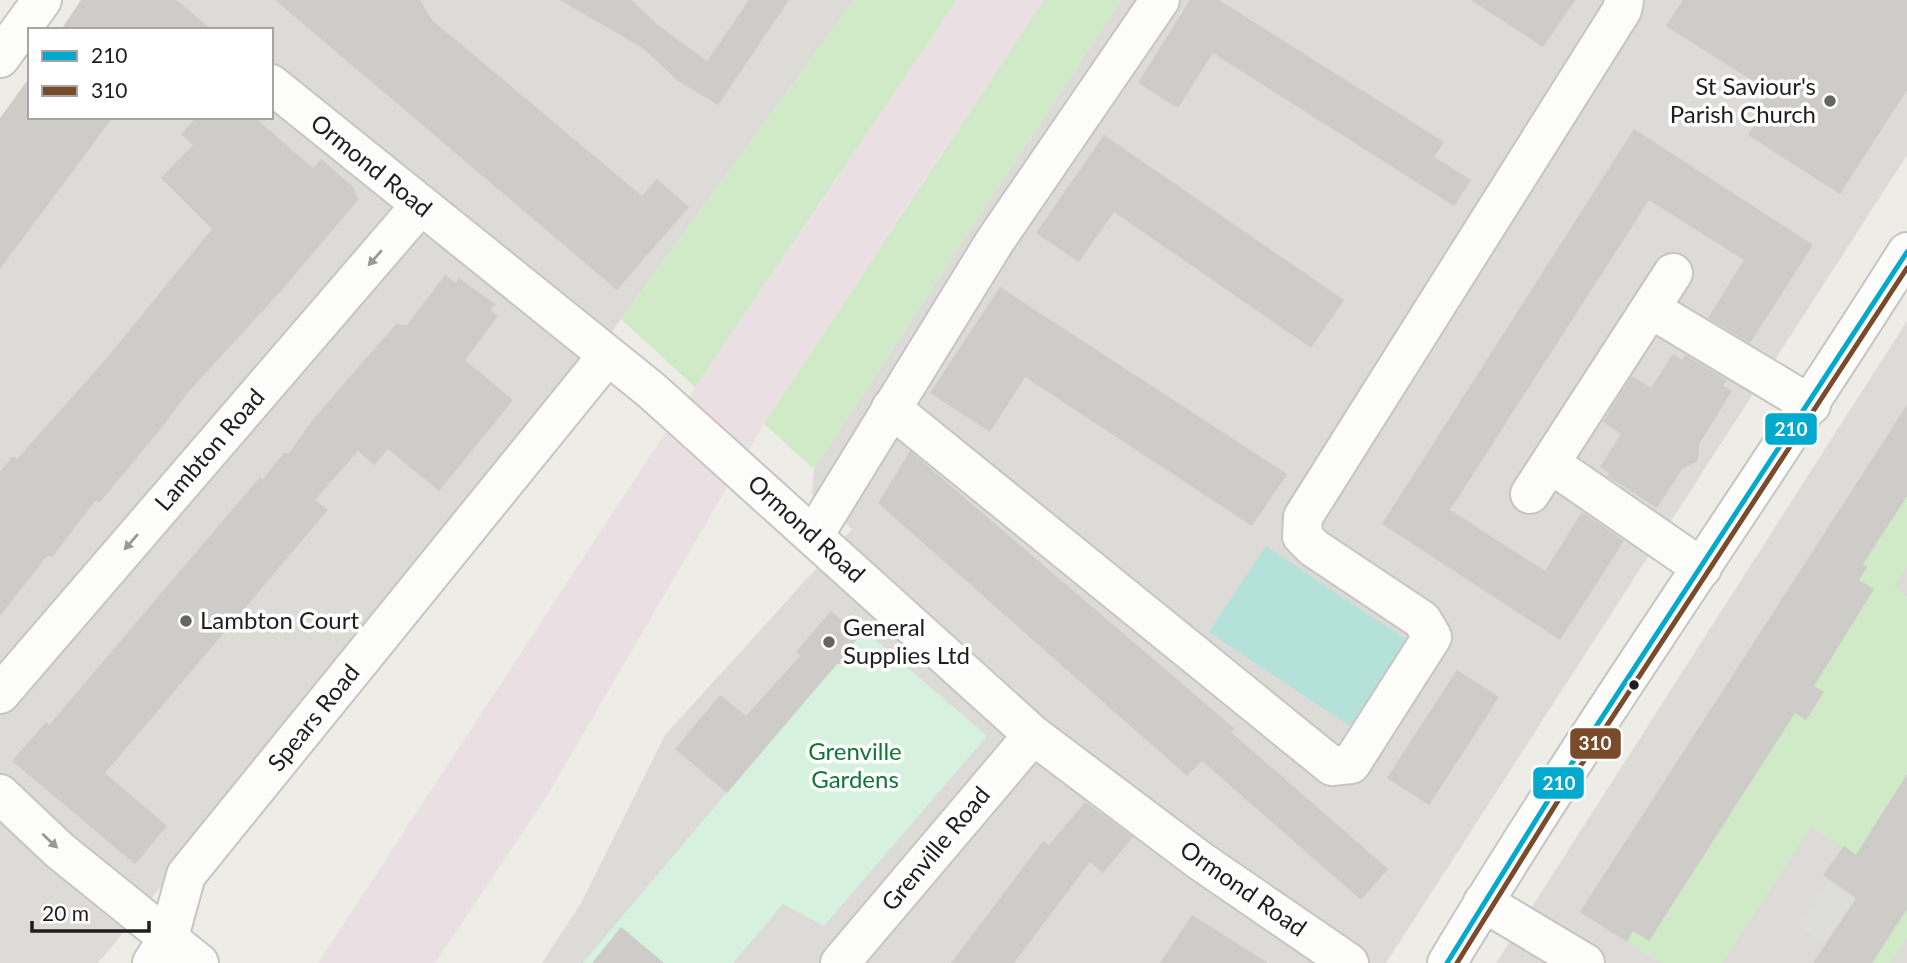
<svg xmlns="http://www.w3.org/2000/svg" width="1907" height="963" viewBox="0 0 1907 963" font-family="Lato,sans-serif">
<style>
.residential{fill:#dcdbd8}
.industrial{fill:#eae0e3}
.grass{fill:#d0e9c7}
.park{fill:#d6f2de}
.pitch{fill:#b4e2db}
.parking{fill:#ddddda}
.building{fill:#cdccc8}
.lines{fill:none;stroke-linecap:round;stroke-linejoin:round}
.minor-casing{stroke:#c5c5c3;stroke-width:42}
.tertiary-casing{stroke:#c5c5c3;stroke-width:42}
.minor{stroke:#fcfcfb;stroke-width:38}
.tertiary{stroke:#fcfcfb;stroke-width:38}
.bus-1-casing{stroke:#fff;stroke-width:10}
.bus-2-casing{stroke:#fff;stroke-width:10}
.bus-1{stroke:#00a9ce;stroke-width:5}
.bus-2{stroke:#7a4b2a;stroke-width:5}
.oneway{fill:#989898}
.poi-dot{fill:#666664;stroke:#fff;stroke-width:2.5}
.bus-dot{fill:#1e1e1e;stroke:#fff;stroke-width:2.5}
.labels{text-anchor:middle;stroke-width:7;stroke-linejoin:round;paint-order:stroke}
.poi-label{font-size:24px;fill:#1e1e1e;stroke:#fff;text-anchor:start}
.street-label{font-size:24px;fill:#1e1e1e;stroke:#fff}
.park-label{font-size:24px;fill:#117737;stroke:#fff}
.line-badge{stroke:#fff;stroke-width:2.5}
.badge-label{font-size:19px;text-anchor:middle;font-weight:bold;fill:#fff}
</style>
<rect width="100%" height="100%" fill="#edece7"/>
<g class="residential">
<path d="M89,0H854L556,408L98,963H0V120L271,117V30H67Z"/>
<path d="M1121,0H1907V155L1386,963H542L581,903L665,735L852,529L812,494L814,469Z"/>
<path d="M1907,321V963H1496Z"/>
</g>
<path class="industrial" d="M957,0H1044L764,424L547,796L435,963H318L695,387Z"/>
<g class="grass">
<path d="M854,0H957L695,387L621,319Z"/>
<path d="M1044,0H1121L814,469L764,424Z"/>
<path d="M1907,496V567L1894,587L1907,596V781L1899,788L1871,831L1896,846L1867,839L1856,855L1811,827L1722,963H1661L1627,942L1633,931L1649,941L1671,908L1655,897L1683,888L1705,855L1700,825L1717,835L1738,802L1722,791L1750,783L1795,713L1806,720L1824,693L1798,675L1852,623L1874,590L1859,580L1867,567L1863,564Z"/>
<path d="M1907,909V938L1891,963H1872Z"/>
</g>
<path class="park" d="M860,636L872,637L987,736L824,926L783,904L733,963H583L835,664L850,663L848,649Z"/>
<path class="pitch" d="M1266,546L1407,640L1350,726L1209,632Z"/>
<path class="parking" d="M1828,882L1855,900L1825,944L1798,926Z"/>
<g class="building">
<path d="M81,0H176L213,30H61Z"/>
<path d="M275,0H420L432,20L642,196L657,179L689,207L617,290Z"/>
<path d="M560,0H631L658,25L707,61L749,0H789L718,105L678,81L644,49Z"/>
<path d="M1190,0H1219L1444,142L1434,157L1471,180L1454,206L1213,53L1178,108L1138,83Z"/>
<path d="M1471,0H1575L1543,47Z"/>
<path d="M1683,0H1907V90L1840,194L1748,135L1760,118L1753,113L1767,90L1666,26Z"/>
<path d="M30,77V117H113L0,269V118Z"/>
<path d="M197,117H254L313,168L321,159L353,187L358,200L281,291L188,392L159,431L100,502L95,501L53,556H47L0,616V472L13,456L17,459L106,359L212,229L161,178L193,145L181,134Z"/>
<path d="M1634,129L1813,245L1750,343L1708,318L1744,260L1649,200L1450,510L1545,571L1582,512L1624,541L1560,640L1382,524Z"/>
<path d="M1104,135L1344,300L1311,348L1114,212L1079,262L1036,233Z"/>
<path d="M445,275L456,283L459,278L495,304L490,310L498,316L465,360L513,400L439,491L388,449L374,465L358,451L315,500L328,510L105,773L167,826L135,864L12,761L46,722L49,725L260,477L262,480L284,453H289L314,418L396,324L407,325Z"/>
<path d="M1000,287L1287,474L1252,526L1025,377L990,432L930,393Z"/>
<path d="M1673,354L1682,360L1685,355L1727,380L1723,386L1732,391L1699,444L1698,461L1682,469L1657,508L1607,476L1609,473L1600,467L1621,434L1603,422L1632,376L1651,388Z"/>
<path d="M1907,405V496L1863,564L1867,567L1859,580L1874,589L1814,686L1824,692L1806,720L1795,713L1649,941L1633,931L1627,942L1580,912Z"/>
<path d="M910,451L1235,729L1231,732L1388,869L1361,900L1202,761L1187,776L878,503Z"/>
<path d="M831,611L860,636L848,649L850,663L837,664L727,793L675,749L720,695L746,716L800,656L796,652Z"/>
<path d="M1457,670L1499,697L1429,805L1387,778Z"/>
<path d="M1907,774V909L1872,963H1813L1856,898L1823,875L1844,846L1856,855Z"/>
<path d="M1085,802L1133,837L1103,873L1090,862L1014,963H951L1043,841L1049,845Z"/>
<path d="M1192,915L1268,963H1160Z"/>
<path d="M621,927L664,963H592Z"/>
</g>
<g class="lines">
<defs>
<g id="minor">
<path d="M0,58L42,0"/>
<path d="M271,84L651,390L1033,735L1199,860L1349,963"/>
<path d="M1651,309L1811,405"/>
<path d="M891,408L1332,766L1351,764L1432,637L1422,620L1314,548L1302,536L1303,517L1622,10L1624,0"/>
<path d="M1551,464L1702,568"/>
<path d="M1530,494L1673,273"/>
<path d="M814,535L995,241L1160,0"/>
<path d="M0,694L420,206"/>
<path d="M0,794L59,850L199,963"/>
<path d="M1483,902L1585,963"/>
<path d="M152,963L169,937L186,875L607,356"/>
<path d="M840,963L1033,735"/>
</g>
<path id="tertiary" d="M1447,963C1592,721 1757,491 1907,252"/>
</defs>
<use href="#minor" class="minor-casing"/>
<use href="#tertiary" class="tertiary-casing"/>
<use href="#minor" class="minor"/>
<use href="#tertiary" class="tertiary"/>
<defs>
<path id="bus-1" d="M1447,963L1559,783L1907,252"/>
<path id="bus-2" d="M1457,963L1566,788L1907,268"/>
</defs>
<use href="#bus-1" class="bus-1-casing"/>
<use href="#bus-2" class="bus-2-casing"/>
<use href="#bus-1" class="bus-1"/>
<use href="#bus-2" class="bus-2"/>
</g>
<defs><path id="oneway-solid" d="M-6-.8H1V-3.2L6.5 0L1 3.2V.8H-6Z" transform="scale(1.75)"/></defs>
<g class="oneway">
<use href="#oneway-solid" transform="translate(375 258) rotate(131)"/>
<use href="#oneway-solid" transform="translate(131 542) rotate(131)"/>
<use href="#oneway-solid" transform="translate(50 841) rotate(43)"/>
</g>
<g class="poi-dot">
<circle cx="1830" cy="101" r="7"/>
<circle cx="186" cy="621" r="7"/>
<circle cx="829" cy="642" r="7"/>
</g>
<circle class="bus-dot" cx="1634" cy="685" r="6"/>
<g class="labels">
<g class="poi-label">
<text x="1816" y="95" text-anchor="end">St Saviour's<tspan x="1816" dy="28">Parish Church</tspan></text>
<text x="200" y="629">Lambton Court</text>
<text x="843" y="636">General<tspan x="843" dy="28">Supplies Ltd</tspan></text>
</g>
<g class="street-label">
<text transform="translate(371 166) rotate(39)" y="8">Ormond Road</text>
<text transform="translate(210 450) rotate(-49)" y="8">Lambton Road</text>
<text transform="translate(806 529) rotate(42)" y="8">Ormond Road</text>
<text transform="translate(314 718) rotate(-51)" y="8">Spears Road</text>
<text transform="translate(936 849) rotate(-50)" y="8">Grenville Road</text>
<text transform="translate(1243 889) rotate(35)" y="8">Ormond Road</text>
</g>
<g class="park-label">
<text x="855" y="760">Grenville<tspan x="855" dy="28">Gardens</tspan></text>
</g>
</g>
<g class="line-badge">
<rect x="1764" y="412" width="54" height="34" rx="7" fill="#00a9ce"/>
<rect x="1569" y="727" width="53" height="33" rx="7" fill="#7a4b2a"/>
<rect x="1532" y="766" width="53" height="34" rx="7" fill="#00a9ce"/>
</g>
<g class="badge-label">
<text x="1791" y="436">210</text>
<text x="1595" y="750">310</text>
<text x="1559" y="790">210</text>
</g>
<rect x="28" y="28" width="245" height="91" fill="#ffffff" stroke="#a5a5a5" stroke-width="2"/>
<rect x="42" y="51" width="35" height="10" fill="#00a9ce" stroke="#a5a5a5" stroke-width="2"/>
<text x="91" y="63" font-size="21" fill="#1e1e1e">210</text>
<rect x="42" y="86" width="35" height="10" fill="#7a4b2a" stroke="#a5a5a5" stroke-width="2"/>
<text x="91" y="98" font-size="21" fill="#1e1e1e">310</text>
<path d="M32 921v10h117v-10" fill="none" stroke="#1e1e1e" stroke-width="3.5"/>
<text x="42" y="921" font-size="21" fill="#1e1e1e" stroke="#ffffff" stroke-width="5" paint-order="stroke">20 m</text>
</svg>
